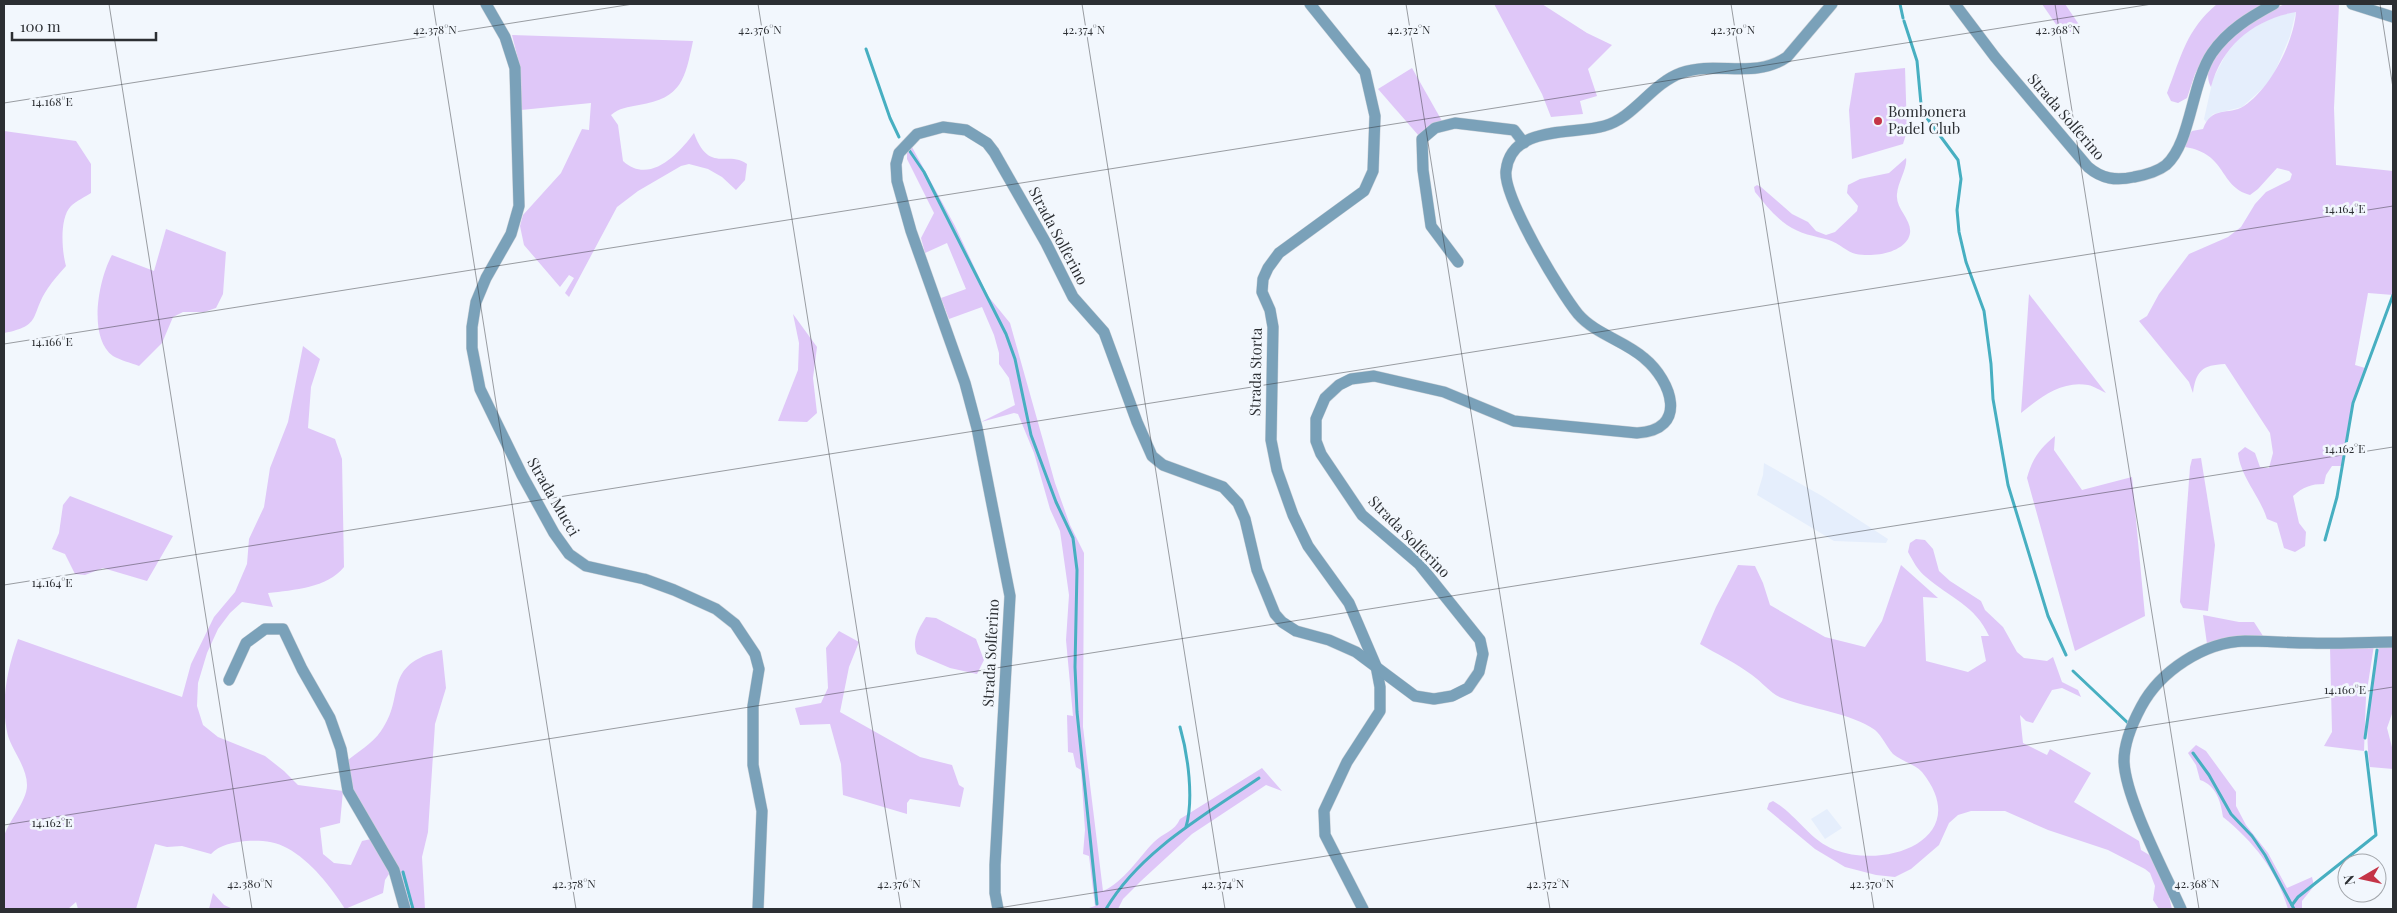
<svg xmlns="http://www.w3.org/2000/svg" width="2397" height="913" viewBox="0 0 2397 913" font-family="'Playfair Display',serif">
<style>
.built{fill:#e5eefc}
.green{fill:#dfc7f8}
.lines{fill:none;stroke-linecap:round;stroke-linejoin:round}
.stream{stroke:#47afc1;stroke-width:3}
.street-casing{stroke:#ced3d9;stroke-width:12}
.street{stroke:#7aa1b9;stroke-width:11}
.ticks{fill:none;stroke:#2c2f33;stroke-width:1;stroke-opacity:0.45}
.poi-dot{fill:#c43447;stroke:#f2f7fd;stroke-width:2}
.labels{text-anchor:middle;stroke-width:5;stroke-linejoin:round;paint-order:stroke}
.poi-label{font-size:15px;fill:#2c2f33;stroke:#f2f7fd;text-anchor:start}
.street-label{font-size:15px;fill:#2c2f33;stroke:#f2f7fd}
.ticks-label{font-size:12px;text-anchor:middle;fill:#2c2f33;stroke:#f2f7fd;stroke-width:5;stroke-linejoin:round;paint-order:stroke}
</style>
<rect width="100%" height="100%" fill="#f2f7fd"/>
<g class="built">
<path d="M2296,11L2290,36L2271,81L2242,107L2213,114L2206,122L2204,119L2213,79L2226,54L2235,43L2245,33L2269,19Z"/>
<path d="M1764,463L1822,496L1888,539L1886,543L1834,541L1757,495L1763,475Z"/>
<path d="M1827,809L1842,828L1825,839L1811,819Z"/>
</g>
<g class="green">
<path d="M1494,4H1542L1587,33L1612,45L1588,69L1597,96L1580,101L1583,114L1551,117L1542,94Z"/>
<path d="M2042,4H2065L2080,26L2064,36Z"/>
<path d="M2217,4H2264L2214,42L2195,74L2187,98L2178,103L2171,101L2167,93C2181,57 2186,30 2217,4Z"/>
<path d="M2285,4H2339L2334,108L2336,165L2393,171V295L2368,293L2355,365L2365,368L2352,403L2342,466H2332L2326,475L2324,484C2311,484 2303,487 2293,496L2299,523L2306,532L2305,546L2295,552L2284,548L2277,523L2267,519C2260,496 2241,478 2238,453L2245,447L2255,453L2260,467L2269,468L2273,453L2270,433L2225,364C2202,365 2196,371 2193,393L2189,382L2139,321L2147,316L2159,294L2189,254L2228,237L2241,227L2255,204L2266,192L2290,180L2292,174L2289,171L2277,168L2258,189L2250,195C2218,186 2228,154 2185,147L2188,136L2192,131L2203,129C2212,105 2228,116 2244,106C2270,89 2294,42 2296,12C2255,19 2222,45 2211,87C2201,70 2219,48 2231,36C2242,24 2270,10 2285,4Z"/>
<path d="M512,35L693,41C685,79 682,98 639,105C628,107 619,108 611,115L618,125L623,161C649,185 678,155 694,133C709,174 727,150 747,164L745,180L736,190L722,177L708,169L689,164L681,166L638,191L617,207L569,297L565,293L574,278L569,275L560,287L524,245L520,226L523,215L561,173L582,129L589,130L591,103L521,110L518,59Z"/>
<path d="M1412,68L1442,121L1419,136L1378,89Z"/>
<path d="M1905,68L1907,131L1903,144L1852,159L1849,110L1855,73Z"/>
<path d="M4,131L76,141L91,164V193C85,197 76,201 71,206C59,218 62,252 66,266C60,273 53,280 48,288C30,314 43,326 4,333Z"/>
<path d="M912,147L955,226L988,296L1010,323L1055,483L1070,525L1084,553L1083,727L1103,891C1124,882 1138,858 1154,842C1163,833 1175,831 1180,819L1262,768L1282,791L1266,785L1192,834L1141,881L1123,899L1118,909H1086L1095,906L1089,856L1083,854L1085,830L1081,770L1076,767L1073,753L1068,752L1067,715L1073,716L1066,640L1069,595L1060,531L1050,509L1034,453L1018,414L1014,413L981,422L1015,405L1009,378L999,364V353L994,335L982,307L949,319L941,298L966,289L947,243L925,253L921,238L934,213L907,159V153Z"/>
<path d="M1906,158C1908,167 1898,182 1897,194C1895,211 1917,222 1908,239C1899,254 1872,257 1856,254C1847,252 1839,243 1829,240C1814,236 1800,234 1787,225C1774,216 1765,204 1755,192L1754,187L1757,185L1761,187L1792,214L1808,222L1816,231L1826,235L1835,232L1857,211L1858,206L1847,193L1848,185L1860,179L1889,173Z"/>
<path d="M166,229L226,252L223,294L216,308L204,312H183L173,317L162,343L139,366C131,363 120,360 113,356C87,337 99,278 112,255L154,271Z"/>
<path d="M2029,294L2106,393C2101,391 2094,386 2088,385C2062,380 2039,398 2021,413Z"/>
<path d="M793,314L817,347L813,378L817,413L807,422L778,421L798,370L799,343Z"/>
<path d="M303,346L320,359L311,387L308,428L335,439L342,459L344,567C327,588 294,590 268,593L273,607L242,602L230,613L218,629L207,653L198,683L197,706L203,725L218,737L265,756L284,771L298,785L343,791L340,823L320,828L323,854L334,863L351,865L362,841L371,839L391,871L385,880L383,893L345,909C331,887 311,861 287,848C275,841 259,840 246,841C234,842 219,845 211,854L182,846L167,847L155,844L136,909H78L76,902L68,909H4C4,893 0,850 4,837C8,821 27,802 27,785C27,768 13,751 8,736C0,703 7,670 18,639L182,697L191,664L214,617L235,592L247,564L249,539L264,507L270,468L288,422Z"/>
<path d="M2055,436L2054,450L2082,490L2132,477L2145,616L2075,651L2027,478C2032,459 2040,448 2055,436Z"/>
<path d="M2201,458L2215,545L2208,611L2183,608L2180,602L2190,467L2192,459Z"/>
<path d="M70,496L173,536L147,581L103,568L85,575L75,574L65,554L52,549L59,533L63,505Z"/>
<path d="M1916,539L1925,540L1933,549L1939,571L1950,581L1981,601L1985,610L2003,627L2017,652L2024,658L2047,661L2053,657L2062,682L2078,690L2081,697L2062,688L2052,690L2033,723L2026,721L2020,715L2023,743L2047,755L2050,749L2091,773L2074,802L2139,841L2141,850L2151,856L2168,893L2172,909H2159L2153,900L2155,886L2150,873L2145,869L2108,850L2048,830L2005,811H1971L1958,815L1949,823L1939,845L1911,869L1895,877L1876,875L1845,867L1815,849L1767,809L1769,803L1773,801C1796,814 1809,840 1835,850C1889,870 1974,837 1922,772C1915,764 1901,761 1893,754C1887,747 1882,736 1875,730C1852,713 1809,709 1782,698C1771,694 1762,682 1752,675C1736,663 1717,654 1700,644L1716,607L1738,565L1755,566L1763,583L1770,605L1825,637L1865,647L1882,621L1901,565L1938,598L1923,597L1926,661L1968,672L1986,661L1981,636H1989C1975,605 1950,598 1926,577C1918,571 1913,561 1908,552L1910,543Z"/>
<path d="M2203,615L2239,622H2254L2265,639L2207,644Z"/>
<path d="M926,617L936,618L976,639L984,660L977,674L950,668L917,654C911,641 919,628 926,617Z"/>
<path d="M839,631L859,642L849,667L840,712L920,757L952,765L959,785L964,788L960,807L910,799L907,803V814L843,795L841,764L830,724L800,725L795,708L821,703L828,688L826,648Z"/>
<path d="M2374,645L2366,697L2364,751L2324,746L2332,732L2330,647Z"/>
<path d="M2379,645H2393V711L2387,728L2393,751V769L2370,767C2363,726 2372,685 2379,645Z"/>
<path d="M442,650L446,688L435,724L428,832L422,857L425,909H408L357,804L346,762C357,752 372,744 381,731C407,695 380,666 442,650Z"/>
<path d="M2196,745L2206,751L2236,792V806L2246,825L2268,853L2287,888L2312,877L2314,886L2302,901V909H2288C2277,871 2253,841 2223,817C2221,802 2216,785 2200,780L2196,765L2188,753Z"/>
<path d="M213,893L224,905L233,909H209Z"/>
</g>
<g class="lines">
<g class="stream">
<path d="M1900,4L1903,18"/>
<path d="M1904,21L1917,61L1921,104L1924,114L1958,160L1961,179L1957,210L1959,232L1966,262L1984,311L1991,364L1993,399L2008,485L2048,616L2066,655"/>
<path d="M866,49L890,118L899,137"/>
<path d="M909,150L924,172L1006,334L1015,359L1031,435L1056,502L1073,538L1077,570L1075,667L1077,712L1097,904"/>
<path d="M2325,540L2337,497L2353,403L2393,295"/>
<path d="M2073,671L2128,723"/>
<path d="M1180,727C1188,755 1194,799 1186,827"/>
<path d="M2365,738L2377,650"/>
<path d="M2193,753L2209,775L2231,814L2252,836L2265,855L2294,909"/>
<path d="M403,872L413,909"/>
<path d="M2292,905L2298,897L2376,835L2366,752"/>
<path d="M1106,909C1140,851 1205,815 1259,778"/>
</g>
<defs>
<g id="street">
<path d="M486,4L505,37L515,68L519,206L511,234L486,278L476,302L472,327V348L480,389L522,475L554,533L569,554L586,566L644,579L674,590L716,609L735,624L755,654L759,669L753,706V765L762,811L758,909"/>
<path d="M1310,4L1365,72L1375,116L1373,171L1364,191L1279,253L1268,268L1263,279L1262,292L1270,310L1273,327L1271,440L1277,470L1293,515L1308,546L1349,603L1376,666L1380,687V711L1347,762L1324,811L1325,835L1363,909"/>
<path d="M1955,4L1995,57L2088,167C2102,179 2116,181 2134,177C2145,175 2157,172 2166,165C2191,143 2191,84 2212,53C2228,30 2250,17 2274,4"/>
<path d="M2352,4L2393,17"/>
<path d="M1458,262L1431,226L1423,170L1422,139L1435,128L1455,123L1514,130L1524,143"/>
<path d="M229,680L246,643L265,629H283L302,669L330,718L341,749L348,791L394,870L405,909"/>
<path d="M998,909L995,893V865L1010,596L977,428L965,383L911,231L897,181L896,164L899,153L917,134L943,127L966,130L987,143L994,152L1046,243L1073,297L1104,332L1137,422L1152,456L1163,465L1223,487L1238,503L1245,519L1257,570L1275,614L1282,622L1296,631L1329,640L1356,652L1415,696L1434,699L1452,696L1468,688L1479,672L1483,654L1480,640L1419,564L1362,515L1321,454L1316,441V419L1325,398L1339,385L1351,379L1374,376L1444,392L1514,421L1637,433C1689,430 1672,381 1644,358C1625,341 1595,334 1578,314C1560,292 1503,197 1506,171C1511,124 1574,135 1604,126C1634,118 1651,84 1681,73C1716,60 1754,80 1787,57L1832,4"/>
<path d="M2181,909C2165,873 2125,798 2124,761C2124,743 2133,722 2141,707C2160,671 2204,642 2245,641C2267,641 2288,643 2310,643C2338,644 2365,642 2393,642"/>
</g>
</defs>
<use href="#street" class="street-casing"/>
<use href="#street" class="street"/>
</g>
<path class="ticks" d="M109,4L252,909M433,4L576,909M758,4L901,909M1082,4L1225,909M1406,4L1550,909M1731,4L1874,909M2055,4L2199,909M2380,4L2393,88M4,103L633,4M4,344L2152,4M4,585L2393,206M4,825L2393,447M992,909L2393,687"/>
<circle class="poi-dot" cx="1878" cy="121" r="5"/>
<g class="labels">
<g class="poi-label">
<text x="1888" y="117">Bombonera<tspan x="1888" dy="17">Padel Club</tspan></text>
</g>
<g class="street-label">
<text transform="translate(2066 117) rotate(49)" y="5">Strada Solferino</text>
<text transform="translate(1058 236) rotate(62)" y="5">Strada Solferino</text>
<text transform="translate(1256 372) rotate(-89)" y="5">Strada Storta</text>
<text transform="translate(553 497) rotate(60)" y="5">Strada Mucci</text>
<text transform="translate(1409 537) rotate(45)" y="5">Strada Solferino</text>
<text transform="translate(991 653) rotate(-87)" y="5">Strada Solferino</text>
</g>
</g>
<g class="ticks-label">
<text x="435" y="34">42.378°N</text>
<text x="760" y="34">42.376°N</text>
<text x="1084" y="34">42.374°N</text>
<text x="1409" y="34">42.372°N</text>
<text x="1733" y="34">42.370°N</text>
<text x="2058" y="34">42.368°N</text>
<text x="52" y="106">14.168°E</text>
<text x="2345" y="213">14.164°E</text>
<text x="52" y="346">14.166°E</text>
<text x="2345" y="453">14.162°E</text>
<text x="52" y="587">14.164°E</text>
<text x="2345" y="694">14.160°E</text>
<text x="52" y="827">14.162°E</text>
<text x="250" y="888">42.380°N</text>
<text x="574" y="888">42.378°N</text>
<text x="899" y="888">42.376°N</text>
<text x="1223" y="888">42.374°N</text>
<text x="1548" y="888">42.372°N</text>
<text x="1872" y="888">42.370°N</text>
<text x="2197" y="888">42.368°N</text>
</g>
<rect width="2397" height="913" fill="none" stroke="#2c2f33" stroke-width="10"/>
<g transform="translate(2362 878) rotate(261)"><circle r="24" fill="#f2f7fd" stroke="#a3a7ac"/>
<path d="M0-4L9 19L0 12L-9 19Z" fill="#c43447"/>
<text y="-8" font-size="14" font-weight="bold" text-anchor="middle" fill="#2c2f33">N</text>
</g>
<path d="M12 32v8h144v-8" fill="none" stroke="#2c2f33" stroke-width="2.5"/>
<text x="20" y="32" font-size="15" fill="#2c2f33" stroke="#f2f7fd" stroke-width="4" paint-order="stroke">100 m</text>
</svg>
